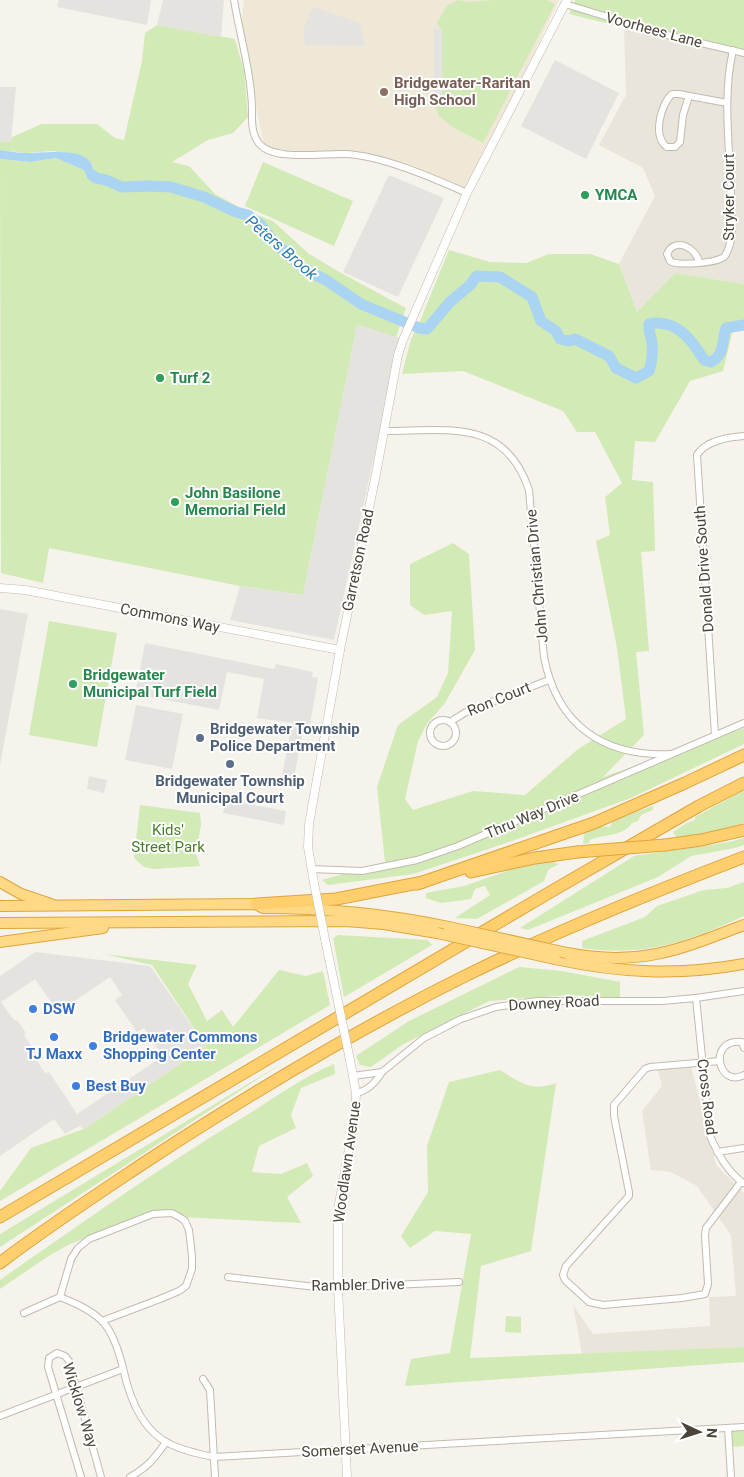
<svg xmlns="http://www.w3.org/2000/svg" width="744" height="1477" viewBox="0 0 744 1477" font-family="Roboto,sans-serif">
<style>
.residential{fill:#eae5da}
.industrial{fill:#e6e2dd}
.education{fill:#efe8d6}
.green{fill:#d2eab5}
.parking{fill:#e5e3e0;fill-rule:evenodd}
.water{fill:#a9d4f2}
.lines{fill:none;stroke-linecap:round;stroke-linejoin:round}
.river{stroke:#a9d4f2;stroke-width:11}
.minor-casing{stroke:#c2bbae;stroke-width:8}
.tertiary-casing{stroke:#c2bbae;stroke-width:9}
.trunk-casing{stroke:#e0a43c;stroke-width:12}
.motorway-casing{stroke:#e0a43c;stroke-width:13}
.minor{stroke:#fff;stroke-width:6}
.tertiary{stroke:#fff;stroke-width:8}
.trunk{stroke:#ffd985;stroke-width:10}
.motorway{stroke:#ffcf6e;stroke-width:11}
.tertiary-bridge-casing{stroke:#c2bbae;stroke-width:9;stroke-linecap:butt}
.trunk-bridge-casing{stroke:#e0a43c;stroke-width:12;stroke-linecap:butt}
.motorway-bridge-casing{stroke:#e0a43c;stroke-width:13;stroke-linecap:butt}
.tertiary-bridge{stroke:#fff;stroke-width:8}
.trunk-bridge{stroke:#ffd985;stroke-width:10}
.motorway-bridge{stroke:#ffcf6e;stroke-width:11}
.education-dot{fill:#8d6e63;stroke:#fff;stroke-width:2}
.leisure-dot{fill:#2e9e5b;stroke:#fff;stroke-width:2}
.service-dot{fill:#5c6f8a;stroke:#fff;stroke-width:2}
.shop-dot{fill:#3f7fe0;stroke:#fff;stroke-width:2}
.labels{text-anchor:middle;stroke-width:4;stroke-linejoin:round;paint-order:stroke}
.street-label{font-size:15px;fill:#4b4439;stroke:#fff}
.education-label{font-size:15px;font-weight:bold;fill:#785e54;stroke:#fff;text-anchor:start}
.leisure-label{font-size:15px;font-weight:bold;fill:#27864d;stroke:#fff;text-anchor:start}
.service-label{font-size:15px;font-weight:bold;fill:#4e5e75;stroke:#fff;text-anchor:start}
.park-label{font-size:15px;fill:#4a7f2a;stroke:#fff}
.shop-label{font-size:15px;font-weight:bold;fill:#366cbe;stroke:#fff;text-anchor:start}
.water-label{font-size:16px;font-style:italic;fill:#2e7ab2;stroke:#fff}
</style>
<rect width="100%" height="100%" fill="#f6f3ec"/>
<g class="residential">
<path d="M624,28L744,57V284L675,273L637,312L619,264L655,196L643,168L599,145L626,95Z"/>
<path d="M690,1062L716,1165L744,1193V1347L582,1354L573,1305L593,1334L710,1326L709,1297L736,1296L731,1235L697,1186L671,1172L651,1170L642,1111L662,1086L656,1063Z"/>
</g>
<path class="industrial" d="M0,609L28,614L0,765Z"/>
<path class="education" d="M244,0H559L467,193L351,154L265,149L240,35Z"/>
<g class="green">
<path d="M458,0L467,2L494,0H547L555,4L483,143L454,128L439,116L434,103L442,97V32L437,23L447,6Z"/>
<path d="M575,0H744V57L569,14Z"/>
<path d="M157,25L235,39L244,71L248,117L233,133L208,140L172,162L189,166L215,194L244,210L273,221L309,254L341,273L406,308L396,337L357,325L303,595L240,586L49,548L43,583L1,573L0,159L30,162L56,158L84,170L100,182L105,180L94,174L92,164L87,159L74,154L52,151L26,153L0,150V142H11L12,137L42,124H97L115,138L124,140L142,61L145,33Z"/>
<path d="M263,162L353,201L334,246L245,206Z"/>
<path d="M449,250L490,262L526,263L549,254H590L619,264L637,312L675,273L744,284V331L733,330L723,371L690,381L655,442L635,441L632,480L653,482L655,551L641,552L649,651L636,652L644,735L603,777L744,728V744L631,798L512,841L413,874L328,885L322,880L385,862L377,787L398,725L437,697L448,673L452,611L424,615L410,605V564L453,543L469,554L475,650L445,703L427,724L418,741L405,799L413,810L473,791L525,795L578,749L626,719L617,648L596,541L610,535L605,497L622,483L595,432H577L563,411L463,371L402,374L411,339L420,321Z"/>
<path d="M49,621L117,633L97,747L29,735Z"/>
<path d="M744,790V823L702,834L676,837L673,832L687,823L695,820V817Z"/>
<path d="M140,805L200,813L201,825L196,853L200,866L154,869L144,867L134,858Z"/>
<path d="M653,806V810L641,815L638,821L632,823C623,837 603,834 590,840L589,843L583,844L584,833L599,826L610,827L613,820Z"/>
<path d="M744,838V845L735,848L691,856L658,877L528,930L520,928L634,856L729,842Z"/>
<path d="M550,861L559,864L548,870L544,881L477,919L455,918L490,895L485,886L475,889L471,899L441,903L426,898V893L464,886L513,869Z"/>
<path d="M744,882V916C688,942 645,957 582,948V941L645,917L657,906L704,890L727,888Z"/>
<path d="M338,935L428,940L432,945L344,997L333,938Z"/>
<path d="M104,954L197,965L188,984L207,1021L222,1010L233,1027L279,970L306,976L323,971L330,1005L0,1201V1191L31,1148L86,1128L206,1046L152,965Z"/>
<path d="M519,967L562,971L620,982V998L571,995L489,1001L402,1045L371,1067L360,1065L356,1056L409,1021Z"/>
<path d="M284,1062L0,1247V1234Z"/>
<path d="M334,1064L335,1074L301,1088L291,1115L296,1128L259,1146L252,1172L281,1174L307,1163L313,1176L287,1197L301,1223L180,1217L154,1212L70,1244L47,1257L0,1289V1280C80,1224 159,1168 242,1118C273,1099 301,1078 334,1064Z"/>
<path d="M500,1070C521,1083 531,1092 556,1083L531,1251L481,1266L470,1358L744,1347V1362L405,1386L411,1359L450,1353L471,1234L435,1231L410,1248L401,1236L428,1192L427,1146L449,1082Z"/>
<path d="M506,1316L521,1317V1333L505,1332Z"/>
<path d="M744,1427V1446L731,1447L730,1428Z"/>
</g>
<g class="parking">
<path d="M59,0H151L147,25L57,7Z"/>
<path d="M163,0H224L221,37L157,25Z"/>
<path d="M312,8H316L360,23L365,46L305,45L303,31Z"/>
<path d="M434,27L442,32V98L434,103Z"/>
<path d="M555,60L619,93L586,159L521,126Z"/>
<path d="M0,87H16L11,142H0Z"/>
<path d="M389,175L444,198L398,297L343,272Z"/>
<path d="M357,325L400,338L334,640L230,620L240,586L303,595Z"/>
<path d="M145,643L274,669L276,664L313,672L312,677L318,678L310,725H304L294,778L282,776L292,723L257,718L264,679L227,672L219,710L135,694Z"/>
<path d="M136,705L183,714L172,769L125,760Z"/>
<path d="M89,776L107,780L104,793L87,789Z"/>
<path d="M226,800L286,811L284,825L223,813Z"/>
<path d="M35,952L150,966L206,1046L86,1128L83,1129L80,1126L65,1134L54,1119L0,1156V976ZM110,977L122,995L115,1000L137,1032L144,1028L163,1056L77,1114L49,1072L45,1073L37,1061L40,1059L24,1035L26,1033L17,1020H14L1,1002L35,979L58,1012Z"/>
</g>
<path class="water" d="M0,150C9,151 18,153 27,153C42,153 82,147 91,163C93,166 93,171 94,174L106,180C96,183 88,180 84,170L56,158L30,162L0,159Z"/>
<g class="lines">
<path class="river" d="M92,175L96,178L106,180L122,187L150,186L171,187L204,197L236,212L248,215L261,225L274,242L305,270L326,280L361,304L419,328L427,329L450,302L470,285L477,276L500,277L532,297L541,321L556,331L560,339L568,341L575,339L609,356L616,368L636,378L649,371C652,362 653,353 652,343C651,336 648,331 649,324C676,318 692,340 704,360L711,362C726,353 721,343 726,328L744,325"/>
<defs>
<g id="minor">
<path d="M234,0C240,36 251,72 252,108C252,119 251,132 258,142C271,162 322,153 344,154C381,155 433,178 467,193"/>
<path d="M565,4L667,35L744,53"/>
<path d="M689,96L683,115L680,142L675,147H667C652,136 661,104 672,94H679L727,103"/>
<path d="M699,262C696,248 675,236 667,254L670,261C677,266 714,263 722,258C725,257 726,255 727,252C735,236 731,213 731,195C730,147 722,98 733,50"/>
<path d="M384,431C446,431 505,417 529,490L544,657C557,725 603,757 671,754"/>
<circle cx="443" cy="733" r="13"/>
<path d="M450,722L466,712L549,680"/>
<path d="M715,735L697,455C705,441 729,437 744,436"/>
<path d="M311,869L362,871L417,860L458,846L744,723"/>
<path d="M696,998L710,1136C718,1154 727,1171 743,1183"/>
<path d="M744,1048L742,1042C707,1038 718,1089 744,1075"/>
<path d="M720,1061L650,1067L645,1069L614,1105V1116L629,1192V1196L566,1266L563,1275L565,1280L589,1302L603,1305L682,1298L705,1294L708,1284L705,1235L706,1228L741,1182"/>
<path d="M353,1076L382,1072"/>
<path d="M356,1093C367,1091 376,1082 382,1072L424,1038L461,1019L496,1007L537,1001H662L696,998L744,991"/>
<path d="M717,1152L744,1148"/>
<path d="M228,1277L325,1288L459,1282"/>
<path d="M60,1297C75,1303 89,1309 101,1320C113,1331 119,1352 123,1368C129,1396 142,1431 170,1444C184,1451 199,1454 214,1457L744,1427"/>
<path d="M60,1297L71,1259L78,1248L89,1239L153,1214L172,1213L181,1218L185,1221L189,1230L192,1256V1269L186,1286L179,1291L160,1299L102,1321"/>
<path d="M24,1313L60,1297"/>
<path d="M203,1379L210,1390L215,1477"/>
<path d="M0,1416L123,1369"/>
<path d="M728,1428L731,1477"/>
<path d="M81,1477L48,1367L49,1358L57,1353L65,1356L69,1361L101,1477"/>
<path d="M130,1477C148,1467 154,1459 166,1442"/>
</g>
<g id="tertiary">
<path d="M0,588L25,590L340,650"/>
<path d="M314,883L308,847L309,824L340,650L376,474L398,355L403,340L467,193L567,0"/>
<path d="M325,939L336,992"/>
<path d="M347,1477L338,1288V1221L339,1204L355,1116L356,1093L350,1060"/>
</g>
<g id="trunk">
<path d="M0,882L21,894L51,904"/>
<path d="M0,906L256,904L263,908C326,908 387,914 449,927"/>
<path d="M0,923L346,921L384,924L437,933"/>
<path d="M0,942L103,928"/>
<path d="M567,953C639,967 679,950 744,925"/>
<path d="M555,959C619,973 679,976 744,964"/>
</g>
<g id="motorway">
<path d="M665,845L701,840L744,830"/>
<path d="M471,872L535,858L577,852"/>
<path d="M417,884L594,823L685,783L744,755"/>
<path d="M256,904L336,899L423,882"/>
<path d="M0,1217L552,891L699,806L744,783"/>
<path d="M0,1263C47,1227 96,1195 144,1163C248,1095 354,1031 465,976C556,931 650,893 744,857"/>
</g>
</defs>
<use href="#minor" class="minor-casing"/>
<use href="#tertiary" class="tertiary-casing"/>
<use href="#trunk" class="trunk-casing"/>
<use href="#motorway" class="motorway-casing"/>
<use href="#minor" class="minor"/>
<use href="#tertiary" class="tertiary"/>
<use href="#trunk" class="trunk"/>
<use href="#motorway" class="motorway"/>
<defs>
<g id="tertiary-bridge">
<path d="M314,883L325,939"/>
<path d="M336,992L350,1060"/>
</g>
<g id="trunk-bridge">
<path d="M449,927L567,953"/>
<path d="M437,933L555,959"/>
</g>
<path id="motorway-bridge" d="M577,852L665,845"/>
</defs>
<use href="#tertiary-bridge" class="tertiary-bridge-casing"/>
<use href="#trunk-bridge" class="trunk-bridge-casing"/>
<use href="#motorway-bridge" class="motorway-bridge-casing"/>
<use href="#tertiary-bridge" class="tertiary-bridge"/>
<use href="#trunk-bridge" class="trunk-bridge"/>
<use href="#motorway-bridge" class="motorway-bridge"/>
</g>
<circle class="education-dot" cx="384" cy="92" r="5"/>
<g class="leisure-dot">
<circle cx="585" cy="195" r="5"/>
<circle cx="160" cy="378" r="5"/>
<circle cx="175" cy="502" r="5"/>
<circle cx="73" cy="684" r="5"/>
</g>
<g class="service-dot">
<circle cx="200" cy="738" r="5"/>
<circle cx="230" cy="764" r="5"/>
</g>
<g class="shop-dot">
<circle cx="33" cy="1009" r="5"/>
<circle cx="54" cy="1037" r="5"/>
<circle cx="93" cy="1046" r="5"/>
<circle cx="76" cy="1086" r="5"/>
</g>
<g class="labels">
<g class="street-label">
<text transform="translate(654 30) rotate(15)" y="5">Voorhees Lane</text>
<text transform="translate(729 197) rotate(-90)" y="5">Stryker Court</text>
<text transform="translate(358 560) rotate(-78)" y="5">Garretson Road</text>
<text transform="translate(704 569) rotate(-94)" y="5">Donald Drive South</text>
<text transform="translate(537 576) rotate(-95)" y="5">John Christian Drive</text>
<text transform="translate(170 618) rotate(11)" y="5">Commons Way</text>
<text transform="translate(499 699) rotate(-22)" y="5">Ron Court</text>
<text transform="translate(532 815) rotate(-23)" y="5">Thru Way Drive</text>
<text transform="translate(554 1003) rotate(-3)" y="5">Downey Road</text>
<text transform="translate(707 1097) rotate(83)" y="5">Cross Road</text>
<text transform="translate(347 1162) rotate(-82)" y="5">Woodlawn Avenue</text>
<text transform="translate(358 1285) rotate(-1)" y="5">Rambler Drive</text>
<text transform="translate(80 1405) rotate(73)" y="5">Wicklow Way</text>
<text transform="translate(360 1449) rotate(-3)" y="5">Somerset Avenue</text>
</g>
<g class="education-label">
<text x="394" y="88">Bridgewater-Raritan<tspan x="394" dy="17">High School</tspan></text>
</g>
<g class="leisure-label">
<text x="595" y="200">YMCA</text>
<text x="170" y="383">Turf 2</text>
<text x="185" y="498">John Basilone<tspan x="185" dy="17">Memorial Field</tspan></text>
<text x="83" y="680">Bridgewater<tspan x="83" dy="17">Municipal Turf Field</tspan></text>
</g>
<g class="service-label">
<text x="210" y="734">Bridgewater Township<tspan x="210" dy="17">Police Department</tspan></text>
<text x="230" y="786" text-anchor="middle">Bridgewater Township<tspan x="230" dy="17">Municipal Court</tspan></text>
</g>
<g class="park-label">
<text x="168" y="835">Kids'<tspan x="168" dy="17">Street Park</tspan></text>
</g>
<g class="shop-label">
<text x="43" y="1014">DSW</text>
<text x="103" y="1042">Bridgewater Commons<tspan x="103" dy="17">Shopping Center</tspan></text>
<text x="54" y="1059" text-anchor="middle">TJ Maxx</text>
<text x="86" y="1091">Best Buy</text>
</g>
<g class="water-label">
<text transform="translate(282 247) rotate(41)" y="6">Peters Brook</text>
</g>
</g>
<g transform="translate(699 1432) rotate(94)" stroke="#ffffff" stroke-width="4" paint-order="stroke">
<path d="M0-4L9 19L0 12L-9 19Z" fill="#4b4439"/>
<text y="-8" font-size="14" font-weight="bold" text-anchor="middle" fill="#4b4439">N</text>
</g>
</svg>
